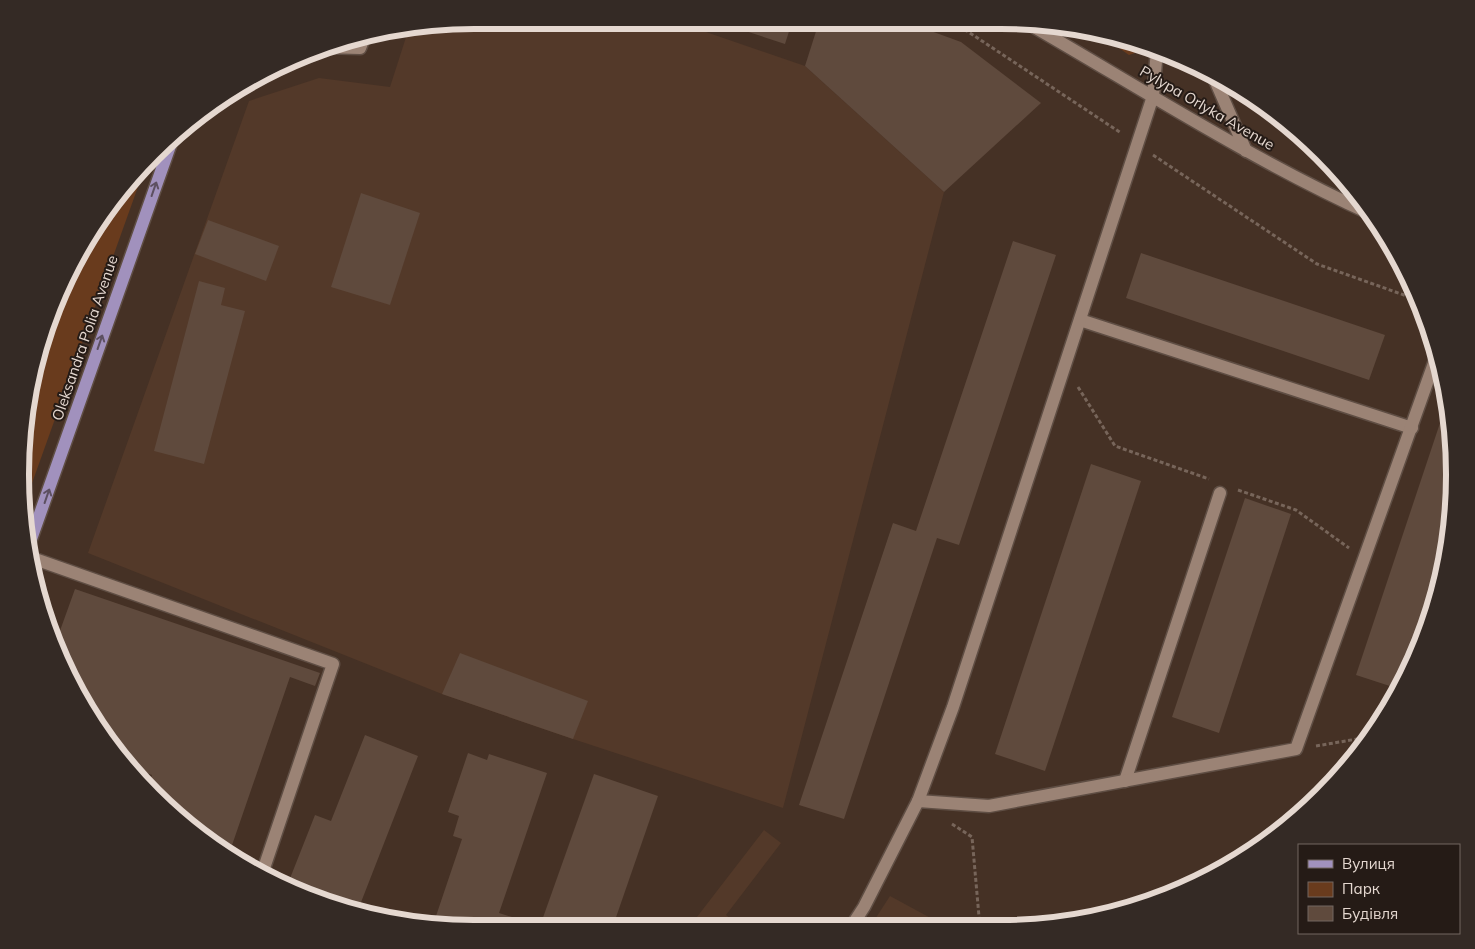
<svg xmlns="http://www.w3.org/2000/svg" width="1475" height="949" viewBox="0 0 1475 949" font-family="Mulish,sans-serif">
<style>
.built{fill:#533929}
.green{fill:#693b1d}
.building{fill:#5f4a3d}
.lines{fill:none;stroke-linecap:round;stroke-linejoin:round}
.lane-casing{stroke:#5f4e44;stroke-width:15}
.secondary-casing{stroke:#5f4e44;stroke-width:15}
.primary-casing{stroke:#5f4e44;stroke-width:15}
.path{stroke:#77655a;stroke-width:3;stroke-dasharray:4 2.5;stroke-linecap:butt}
.lane{stroke:#9b8375;stroke-width:12}
.secondary{stroke:#9b8375;stroke-width:12}
.primary{stroke:#a191bd;stroke-width:12}
.oneway{stroke:#5d5061}
.labels{text-anchor:middle;stroke-width:4;stroke-linejoin:round;paint-order:stroke}
.street-label{font-size:15px;fill:#e5d8d0;stroke:#251b16}
.rim{fill:none;stroke:#e5d8d0;stroke-width:6}
</style>
<rect width="100%" height="100%" fill="#453125"/>
<g class="built">
<path d="M475,20L674,21L805,66L944,192L783,808L573,739L442,694L88,553L249,101L319,78L390,87L408,31Z"/>
<path d="M764,830L781,843L726,915L741,927L690,926Z"/>
<path d="M890,896L949,928L870,927Z"/>
</g>
<g class="green">
<path d="M1099,34L1141,46L1135,53L1129,55Z"/>
<path d="M144,170L26,500L21,445L35,377L67,285L114,198Z"/>
</g>
<g class="building">
<path d="M718,22H792L785,44Z"/>
<path d="M819,22L909,23L961,42L1041,103L944,192L805,66Z"/>
<path d="M361,193L420,213L390,305L331,287Z"/>
<path d="M208,220L279,246L266,281L195,254Z"/>
<path d="M1013,241L1056,255L959,545L937,538L844,819L799,805L893,523L916,531Z"/>
<path d="M1141,253L1385,335L1369,380L1126,298Z"/>
<path d="M199,281L225,288L221,305L245,311L204,464L154,451Z"/>
<path d="M1447,402L1454,444L1451,533L1399,689L1356,675Z"/>
<path d="M1091,464L1141,481L1045,771L995,754Z"/>
<path d="M1245,498L1291,514L1219,733L1172,717Z"/>
<path d="M75,589L320,673L315,686L290,677L230,851L175,816L148,786L152,775L133,768L96,727L57,639Z"/>
<path d="M460,653L588,701L573,739L442,694Z"/>
<path d="M365,735L418,756L358,910L300,894L287,886L315,815L331,821Z"/>
<path d="M468,753L487,760L489,754L547,773L499,913L525,921L523,926L464,925L436,916L462,839L453,836L459,816L448,812Z"/>
<path d="M594,774L658,796L613,926H540Z"/>
</g>
<g class="lines">
<defs>
<g id="lane">
<path d="M322,47L360,48L364,38"/>
<path d="M1215,80L1246,151"/>
<path d="M1080,320L1412,428"/>
<path d="M32,558L333,664L263,871"/>
<path d="M1125,781L1220,493"/>
<path d="M918,801L989,806L1296,749L1438,352"/>
<path d="M851,927L864,907L918,801L953,707L1153,96L1157,50"/>
</g>
<path id="secondary" d="M1029,24C1142,89 1252,160 1371,214"/>
<path id="primary" d="M30,542L170,146"/>
</defs>
<use href="#lane" class="lane-casing"/>
<use href="#secondary" class="secondary-casing"/>
<use href="#primary" class="primary-casing"/>
<g class="path">
<path d="M946,23L967,31L1121,133"/>
<path d="M1153,155L1317,264L1418,300"/>
<path d="M1078,387L1115,446L1209,479"/>
<path d="M1238,490L1296,510L1349,548"/>
<path d="M1316,746L1369,737"/>
<path d="M952,824L972,837L980,928"/>
</g>
<use href="#lane" class="lane"/>
<use href="#secondary" class="secondary"/>
<use href="#primary" class="primary"/>
</g>
<defs><path id="oneway-shaft" d="M-6 0H5M1.5-3L5.5 0L1.5 3" fill="none" stroke-width="1.6" stroke-linecap="round" stroke-linejoin="round" transform="scale(1.25)"/></defs>
<g class="oneway">
<use href="#oneway-shaft" transform="translate(154 189) rotate(-71)"/>
<use href="#oneway-shaft" transform="translate(100 342) rotate(-71)"/>
<use href="#oneway-shaft" transform="translate(47 496) rotate(-71)"/>
</g>
<g class="labels">
<g class="street-label">
<text transform="translate(1207 108) rotate(30)" y="5">Pylypa Orlyka Avenue</text>
<text transform="translate(85 338) rotate(-71)" y="5">Oleksandra Polia Avenue</text>
</g>
</g>
<path d="M0 0H1475V949H0ZM474 29H1001A445 445 0 0 1 1446 474V475A445 445 0 0 1 1001 920H474A445 445 0 0 1 29 475V474A445 445 0 0 1 474 29Z" fill="#342a25" fill-rule="evenodd"/>
<path class="rim" d="M474 29H1001A445 445 0 0 1 1446 474V475A445 445 0 0 1 1001 920H474A445 445 0 0 1 29 475V474A445 445 0 0 1 474 29Z"/>
<rect x="1298" y="844" width="162" height="90" fill="#251b16" stroke="#726760"/>
<rect x="1308" y="860" width="25" height="8" fill="#a191bd" stroke="#726760"/>
<text x="1342" y="869" font-size="15" fill="#e5d8d0">Вулиця</text>
<rect x="1308" y="882" width="25" height="15" fill="#693b1d" stroke="#726760"/>
<text x="1342" y="894" font-size="15" fill="#e5d8d0">Парк</text>
<rect x="1308" y="906" width="25" height="15" fill="#5f4a3d" stroke="#726760"/>
<text x="1342" y="919" font-size="15" fill="#e5d8d0">Будівля</text>
</svg>
